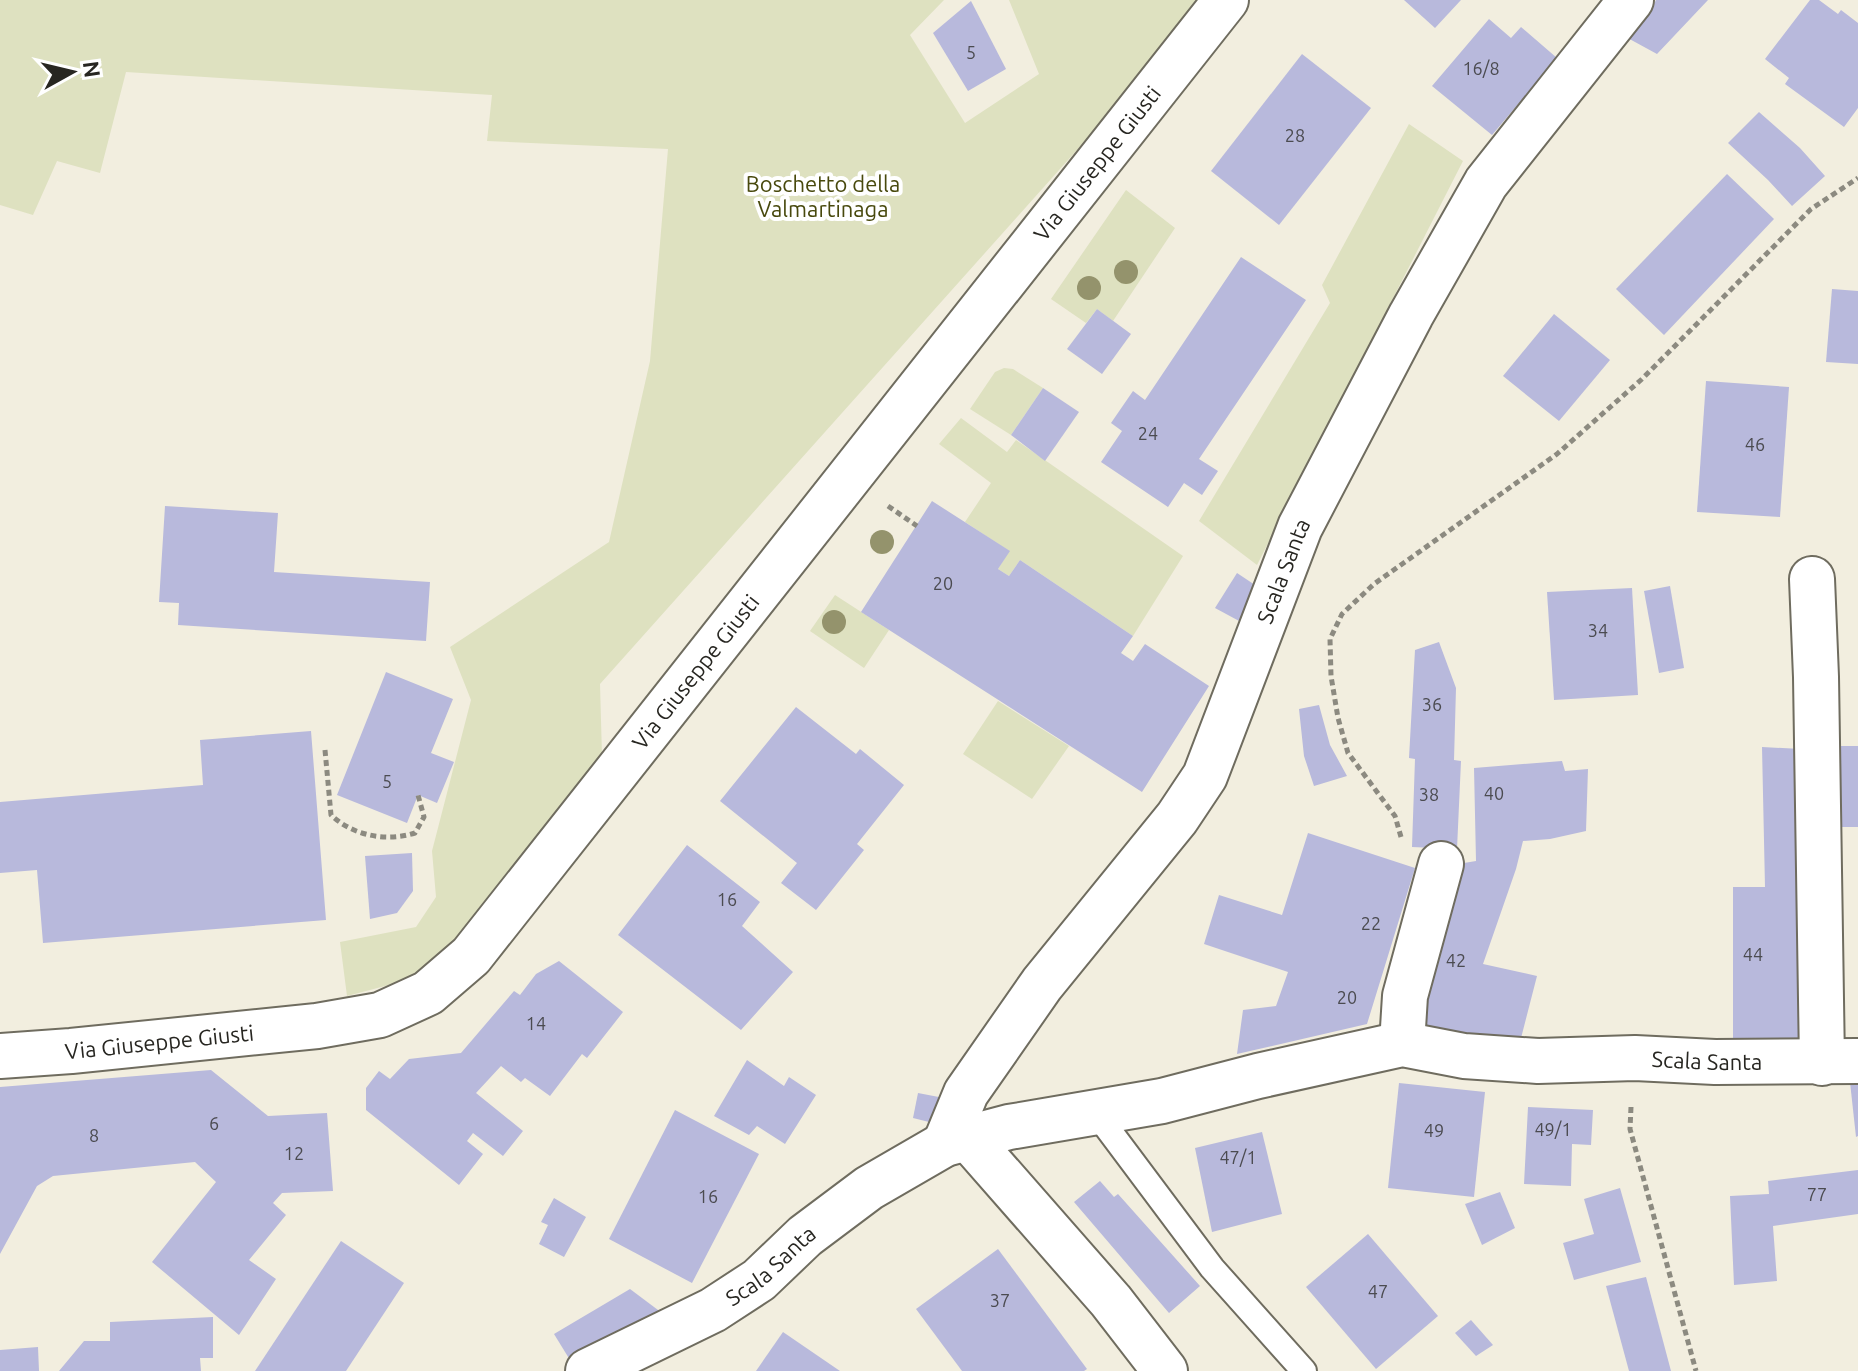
<svg xmlns="http://www.w3.org/2000/svg" width="1858" height="1371" viewBox="0 0 1858 1371" font-family="Ubuntu,sans-serif">
<style>
.green{fill:#dee1c0}
.building{fill:#b8b9dc}
.lines{fill:none;stroke-linecap:round;stroke-linejoin:round}
.service-casing{stroke:#6f6c5f;stroke-width:28}
.minor-casing{stroke:#6f6c5f;stroke-width:48}
.path{stroke:#8c8a80;stroke-width:5;stroke-dasharray:6 4;stroke-linecap:butt}
.service{stroke:#fff;stroke-width:24}
.minor{stroke:#fff;stroke-width:44}
.tree{fill:#94936c}
.labels{text-anchor:middle;stroke-width:8;stroke-linejoin:round;paint-order:stroke}
.number-label{font-size:18px;fill:#4b4b50}
.street-label{font-size:22px;fill:#272621;stroke:#fff}
.park-label{font-size:22px;fill:#48490d;stroke:#fff}
</style>
<rect width="100%" height="100%" fill="#f2eedf"/>
<g class="green">
<path d="M0,0H944L910,35L965,123L1039,74L1009,0H1200L1143,76L600,684L602,756L464,941L408,980L347,996L340,942L416,927L436,897L432,851L471,700L450,647L609,542L650,361L668,149L487,141L492,95L126,72L100,173L57,161L33,215L0,205Z"/>
<path d="M1409,124L1463,161L1257,565L1199,521L1330,303L1322,285Z"/>
<path d="M1126,190L1175,228L1113,321L1097,309L1086,323L1051,299Z"/>
<path d="M1004,368L1013,369L1043,388L1011,435L970,409L995,372Z"/>
<path d="M961,418L1007,452L1016,440L1183,556L1133,636L1020,560L1009,576L998,569L1009,551L965,522L991,483L939,444Z"/>
<path d="M835,595L889,630L864,668L810,631Z"/>
<path d="M998,701L1069,746L1032,799L963,754Z"/>
</g>
<g class="building">
<path d="M1404,0H1461L1435,28Z"/>
<path d="M1656,0H1708L1657,54L1624,36L1642,5L1654,4Z"/>
<path d="M1810,0H1819L1838,14L1841,10L1858,23V108L1844,127L1785,84L1789,78L1765,59Z"/>
<path d="M971,1L1006,69L968,91L933,33Z"/>
<path d="M1489,19L1511,38L1521,27L1557,58L1492,135L1432,86Z"/>
<path d="M1302,54L1371,108L1279,225L1211,171Z"/>
<path d="M1759,112L1800,148L1825,176L1792,206L1768,180L1728,143Z"/>
<path d="M1727,174L1774,219L1664,335L1616,289Z"/>
<path d="M1241,257L1306,300L1199,459L1218,471L1202,495L1184,483L1168,507L1101,462L1122,431L1111,423L1133,391L1145,400Z"/>
<path d="M1832,289L1858,291V364L1826,362Z"/>
<path d="M1097,309L1131,334L1102,374L1067,349Z"/>
<path d="M1554,314L1610,360L1559,421L1503,376Z"/>
<path d="M1706,381L1789,387L1780,517L1697,512Z"/>
<path d="M1043,388L1079,412L1045,461L1011,435Z"/>
<path d="M932,501L1010,551L998,569L1009,576L1020,560L1133,636L1121,653L1133,661L1145,644L1209,686L1142,792L861,612Z"/>
<path d="M165,506L278,513L274,572L430,582L426,641L178,625L179,603L159,602Z"/>
<path d="M1237,573L1255,585L1241,622L1215,608Z"/>
<path d="M1670,586L1684,668L1659,673L1644,591Z"/>
<path d="M1632,588L1638,695L1554,700L1547,592Z"/>
<path d="M1439,642L1456,688L1454,760L1461,761L1457,849L1412,847L1415,759L1409,758L1415,650Z"/>
<path d="M386,672L453,699L431,753L454,762L437,803L418,795L407,823L337,795Z"/>
<path d="M1319,705L1330,745L1347,776L1314,786L1304,756L1299,709Z"/>
<path d="M796,707L856,754L860,749L904,785L857,844L864,850L816,910L781,883L797,863L720,801Z"/>
<path d="M311,731L326,920L43,943L37,870L0,873V802L203,785L200,740Z"/>
<path d="M1822,746H1858V827H1823Z"/>
<path d="M1762,747L1801,749L1805,1038H1733V887H1765Z"/>
<path d="M1562,761L1565,771L1588,769L1586,831L1550,839L1523,841L1516,869L1483,964L1537,976L1520,1042L1417,1028L1464,863L1476,861L1474,768Z"/>
<path d="M1308,833L1415,868L1367,1024L1237,1054L1243,1010L1276,1006L1288,972L1204,944L1219,895L1282,915Z"/>
<path d="M687,845L760,902L742,926L793,972L741,1030L618,935Z"/>
<path d="M412,853L413,891L397,913L370,919L365,856Z"/>
<path d="M559,961L623,1012L587,1058L582,1054L550,1096L525,1078L521,1082L501,1066L476,1093L523,1131L503,1156L473,1133L467,1141L483,1154L459,1185L366,1110V1088L379,1071L390,1079L409,1059L461,1053L514,991L520,995L536,974Z"/>
<path d="M747,1060L784,1086L789,1077L816,1095L785,1144L757,1126L749,1135L714,1116Z"/>
<path d="M211,1070L268,1116L327,1113L333,1191L282,1193L273,1203L286,1215L249,1260L276,1279L239,1335L152,1262L216,1182L195,1162L53,1176L37,1186L0,1254V1087Z"/>
<path d="M1858,1081V1136L1856,1137L1850,1082Z"/>
<path d="M1399,1083L1485,1092L1474,1197L1388,1188Z"/>
<path d="M918,1093L944,1098L941,1125L913,1118Z"/>
<path d="M1528,1107L1593,1110L1591,1145L1572,1144L1571,1186L1524,1184Z"/>
<path d="M675,1110L759,1154L692,1283L609,1239Z"/>
<path d="M1262,1132L1282,1214L1212,1232L1195,1148Z"/>
<path d="M1858,1170V1214L1773,1226L1777,1281L1734,1285L1730,1196L1769,1194L1768,1181Z"/>
<path d="M1100,1181L1114,1197L1118,1194L1200,1286L1169,1313L1074,1202Z"/>
<path d="M1620,1188L1641,1262L1574,1280L1563,1243L1594,1234L1584,1199Z"/>
<path d="M1500,1192L1515,1228L1482,1245L1465,1204Z"/>
<path d="M554,1198L586,1217L564,1257L539,1244L548,1225L541,1222Z"/>
<path d="M1368,1234L1438,1316L1376,1369L1306,1287Z"/>
<path d="M341,1241L404,1283L346,1371H255Z"/>
<path d="M998,1249L1087,1369L1084,1371H962L916,1309Z"/>
<path d="M1646,1277L1671,1371H1629L1606,1286Z"/>
<path d="M630,1289L666,1316L570,1360L554,1334Z"/>
<path d="M213,1317V1358H200L201,1371H59L84,1341H110V1322Z"/>
<path d="M1471,1320L1493,1345L1476,1356L1455,1333Z"/>
<path d="M783,1332L840,1371H756Z"/>
<path d="M38,1347L39,1371H0V1350Z"/>
</g>
<g class="lines">
<defs>
<path id="service" d="M1096,1113L1212,1268L1304,1371"/>
<g id="minor">
<path d="M1812,579L1816,677L1822,1063"/>
<path d="M1402,1044L1405,996L1441,864"/>
<path id="s1" d="M0,1056L71,1051L317,1026L380,1015L428,993L471,956L1226,0"/>
<path d="M968,1138L1111,1301L1165,1371"/>
<path id="s2" d="M945,1144L966,1093L1042,984L1177,818L1205,776L1300,527L1411,315L1486,183L1631,0"/>
<path id="s3" d="M588,1371L713,1310L759,1280L805,1236L869,1188L945,1144L1009,1127L1162,1101L1258,1076L1402,1044L1464,1056L1538,1061L1635,1058L1715,1062L1858,1061"/>
</g>
</defs>
<use href="#service" class="service-casing"/>
<use href="#minor" class="minor-casing"/>
<g class="path">
<path d="M888,506L917,526"/>
<path d="M325,750L331,815C353,836 387,842 415,833L424,817L418,795"/>
<path d="M1401,837L1395,816L1348,753L1338,718L1331,676L1330,639L1342,614L1374,584L1557,454L1642,379L1811,209L1858,178"/>
<path d="M1631,1107L1630,1129L1696,1371"/>
</g>
<use href="#service" class="service"/>
<use href="#minor" class="minor"/>
</g>
<g class="tree">
<circle cx="1126" cy="272" r="12"/>
<circle cx="1089" cy="288" r="12"/>
<circle cx="882" cy="542" r="12"/>
<circle cx="834" cy="622" r="12"/>
</g>
<g class="labels">
<g class="number-label">
<text x="971" y="59">5</text>
<text x="1481" y="75">16/8</text>
<text x="1295" y="142">28</text>
<text x="1148" y="440">24</text>
<text x="1755" y="451">46</text>
<text x="943" y="590">20</text>
<text x="1598" y="637">34</text>
<text x="1432" y="711">36</text>
<text x="387" y="788">5</text>
<text x="1494" y="800">40</text>
<text x="1429" y="801">38</text>
<text x="727" y="906">16</text>
<text x="1371" y="930">22</text>
<text x="1753" y="961">44</text>
<text x="1456" y="967">42</text>
<text x="1347" y="1004">20</text>
<text x="536" y="1030">14</text>
<text x="214" y="1130">6</text>
<text x="1553" y="1136">49/1</text>
<text x="1434" y="1137">49</text>
<text x="94" y="1142">8</text>
<text x="294" y="1160">12</text>
<text x="1238" y="1164">47/1</text>
<text x="1817" y="1201">77</text>
<text x="708" y="1203">16</text>
<text x="1378" y="1298">47</text>
<text x="1000" y="1307">37</text>
</g>
<g class="street-label">
<text dy="8" stroke="none"><textPath href="#s1" startOffset="1502">Via Giuseppe Giusti</textPath></text>
<text dy="8" stroke="none"><textPath href="#s2" startOffset="672">Scala Santa</textPath></text>
<text dy="8" stroke="none"><textPath href="#s1" startOffset="854">Via Giuseppe Giusti</textPath></text>
<text dy="8" stroke="none"><textPath href="#s1" startOffset="160">Via Giuseppe Giusti</textPath></text>
<text dy="8" stroke="none"><textPath href="#s3" startOffset="1200">Scala Santa</textPath></text>
<text dy="8" stroke="none"><textPath href="#s3" startOffset="212">Scala Santa</textPath></text>
</g>
<g class="park-label">
<text x="823" y="192">Boschetto della<tspan x="823" dy="25">Valmartinaga</tspan></text>
</g>
</g>
<g transform="translate(72 72) rotate(82)" stroke="#ffffff" stroke-width="6" paint-order="stroke">
<path d="M0-6L14 30L0 20L-14 30Z" fill="#272621"/>
<text y="-12" font-size="22" font-weight="bold" text-anchor="middle" fill="#272621">N</text>
</g>
</svg>
